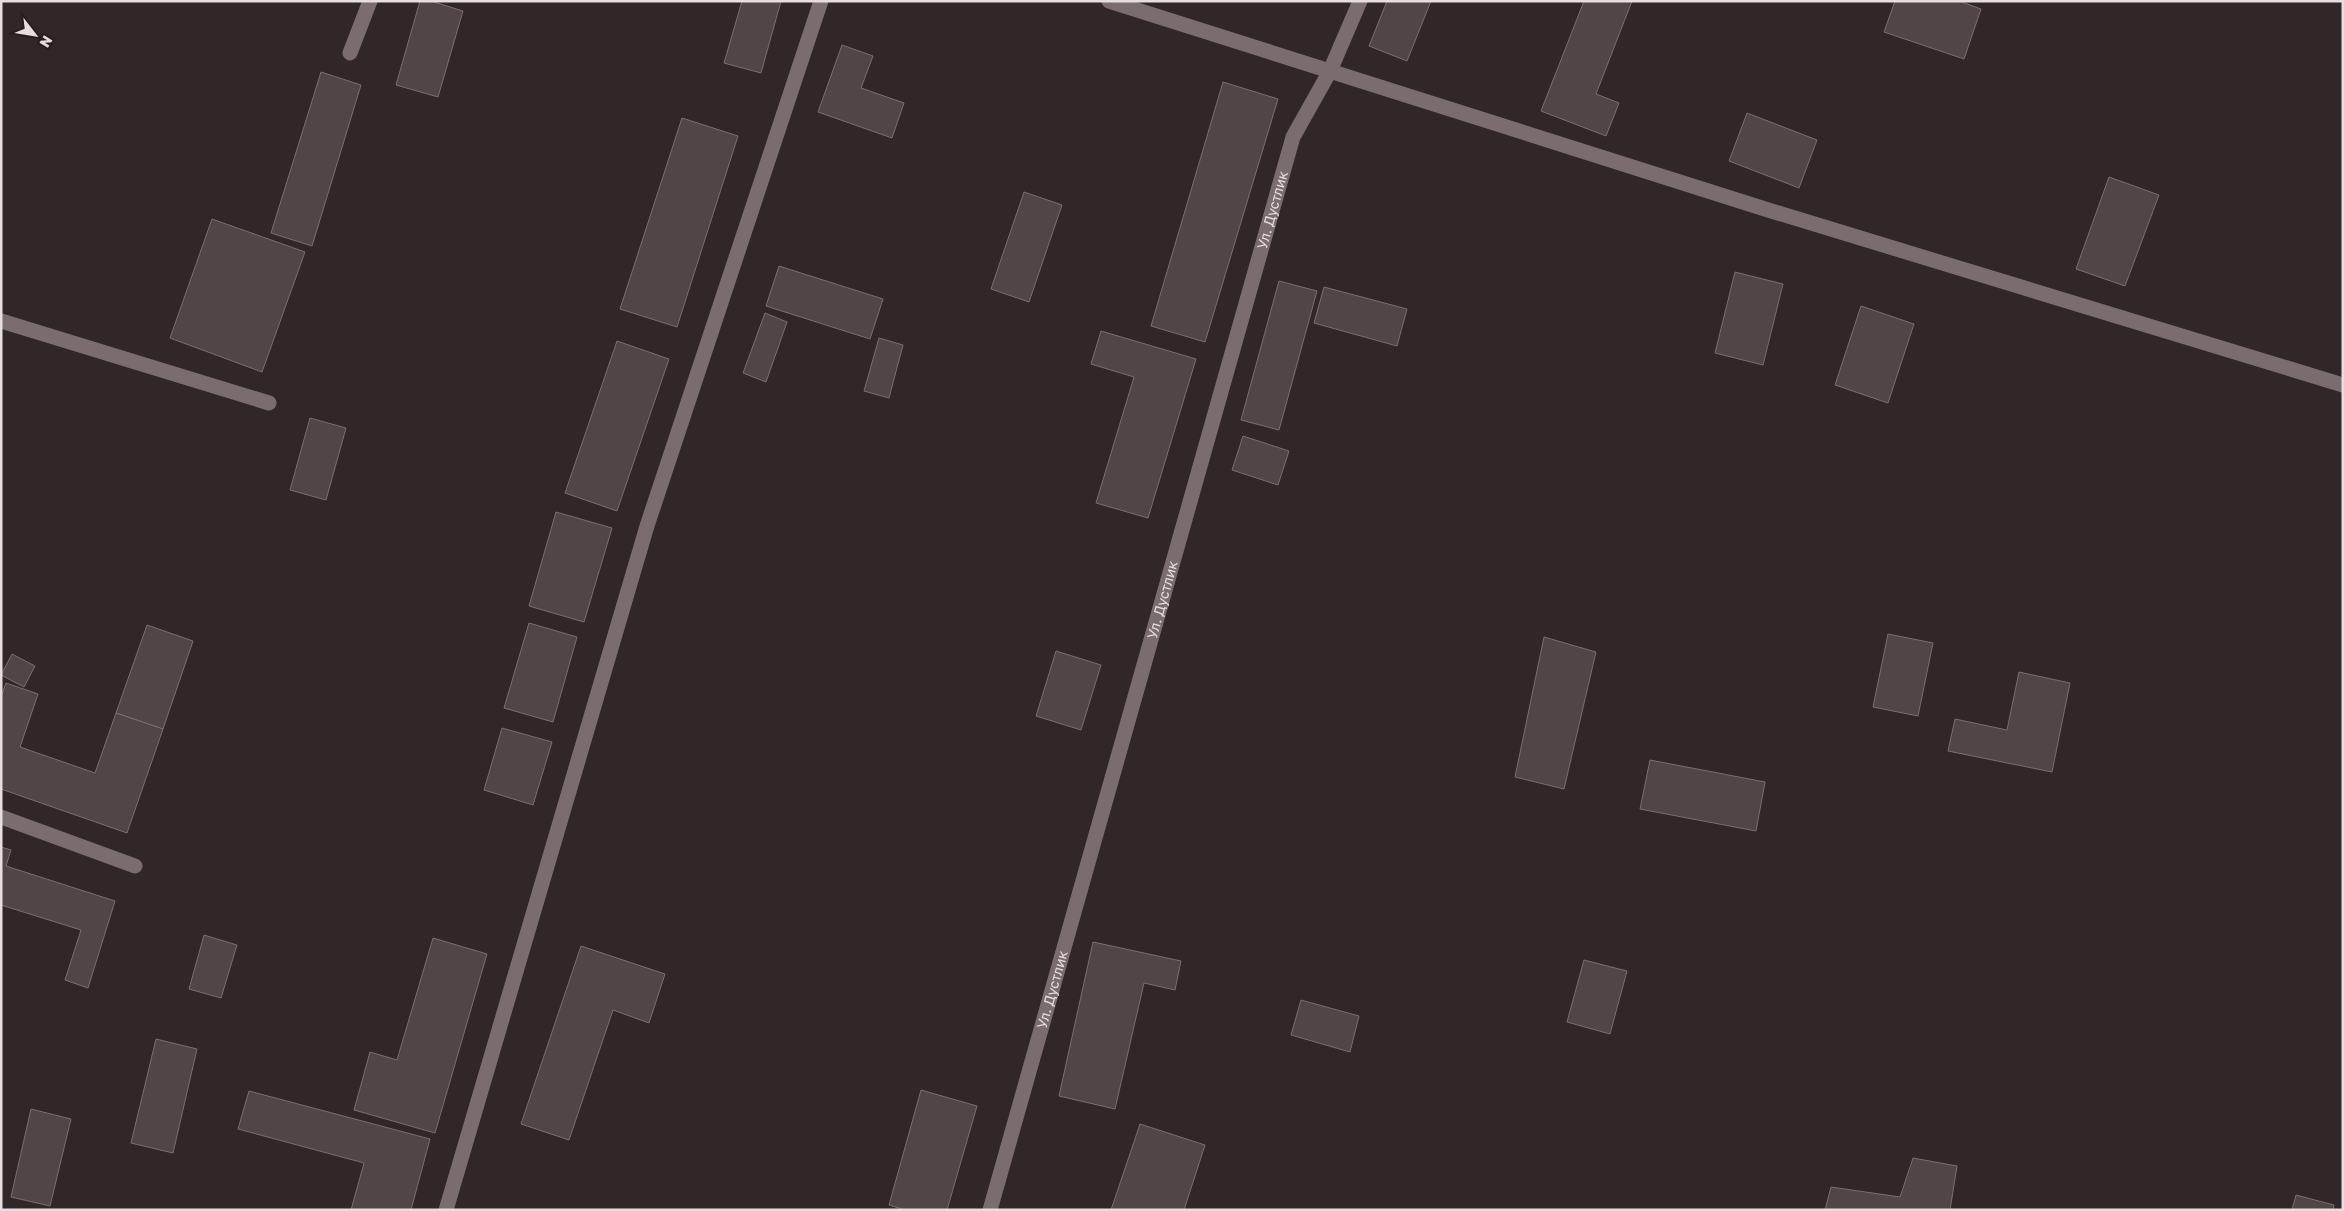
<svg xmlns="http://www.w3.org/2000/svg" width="2344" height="1211" viewBox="0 0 2344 1211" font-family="'Golos Text',sans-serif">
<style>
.building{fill:#524548;stroke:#7c6e71}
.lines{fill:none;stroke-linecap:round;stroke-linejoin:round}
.minor{stroke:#7a6c6f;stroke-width:15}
.labels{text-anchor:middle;stroke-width:4.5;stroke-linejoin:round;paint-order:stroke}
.street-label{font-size:14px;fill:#e6dee0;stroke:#271c1e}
</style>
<rect width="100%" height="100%" fill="#312628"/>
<g class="building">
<path d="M420,1H431L463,11L438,97L396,85Z"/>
<path d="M742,1H781L761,73L724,63Z"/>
<path d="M1387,1H1431L1407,61L1369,46Z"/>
<path d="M1584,1H1632L1596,94L1619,103L1606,136L1541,111Z"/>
<path d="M1895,1H1959L1981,9L1964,59L1884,32Z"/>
<path d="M842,45L873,56L861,88L904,103L892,138L818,112Z"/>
<path d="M321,72L361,85L312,246L271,233Z"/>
<path d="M1223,82L1278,99L1205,342L1151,326Z"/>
<path d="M1747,113L1817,140L1799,188L1729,161Z"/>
<path d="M682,118L738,136L677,327L620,309Z"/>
<path d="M2109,177L2159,195L2125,286L2076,269Z"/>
<path d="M1024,192L1062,205L1029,302L991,289Z"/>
<path d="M212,219L305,252L262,372L170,338Z"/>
<path d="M779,266L883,299L870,339L766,306Z"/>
<path d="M1735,272L1783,284L1763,365L1715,353Z"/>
<path d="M1279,281L1317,291L1279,430L1241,420Z"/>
<path d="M1324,287L1407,309L1397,346L1314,323Z"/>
<path d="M1861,306L1914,324L1888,403L1835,385Z"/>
<path d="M765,313L787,322L766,382L743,373Z"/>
<path d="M1101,331L1196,359L1148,518L1096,503L1134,377L1091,364Z"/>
<path d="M879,338L903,345L889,398L864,391Z"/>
<path d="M617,341L669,359L617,511L565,493Z"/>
<path d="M310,418L346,428L326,500L290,490Z"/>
<path d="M1243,436L1289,451L1278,485L1232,470Z"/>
<path d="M556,512L612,528L584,622L529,606Z"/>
<path d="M529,623L577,637L553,722L504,708Z"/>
<path d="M147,625L193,641L163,729L116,713Z"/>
<path d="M1888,634L1933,643L1918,716L1873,707Z"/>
<path d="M1544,637L1596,652L1564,789L1515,777Z"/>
<path d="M1056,651L1101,665L1081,730L1036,716Z"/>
<path d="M12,654L35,666L24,687L1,675Z"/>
<path d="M2019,672L2070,683L2052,772L1948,751L1955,719L2007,730Z"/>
<path d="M6,683L38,694L20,747L95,773L116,713L163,729L127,833L1,789V697Z"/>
<path d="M502,728L552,742L533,805L484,790Z"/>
<path d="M1650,760L1765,782L1756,831L1640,809Z"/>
<path d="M1,847L11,850L6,866L115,901L88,988L65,980L81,930L1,905Z"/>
<path d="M204,935L237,945L221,998L189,989Z"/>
<path d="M433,938L487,954L435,1133L354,1110L370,1052L397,1060Z"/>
<path d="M1093,942L1181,961L1175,990L1144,983L1115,1109L1059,1096Z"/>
<path d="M581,946L665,974L649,1023L613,1010L569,1140L521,1124Z"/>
<path d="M1584,960L1627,971L1610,1034L1567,1022Z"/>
<path d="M1301,1000L1359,1016L1350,1052L1291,1035Z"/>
<path d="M156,1039L197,1049L173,1153L131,1143Z"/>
<path d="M921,1090L977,1106L947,1210H905L889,1205Z"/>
<path d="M249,1091L430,1139L411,1210H351L364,1163L238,1129Z"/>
<path d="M31,1109L71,1119L50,1206L11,1197Z"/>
<path d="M1140,1124L1205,1145L1184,1210H1111Z"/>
<path d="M1913,1158L1957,1166L1950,1210H1825L1831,1187L1900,1197Z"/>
<path d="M2296,1195L2334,1205L2333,1210H2292Z"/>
</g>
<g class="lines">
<g class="minor">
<path d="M1109,1L1765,209L2343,385"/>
<path d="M350,53L370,1"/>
<path d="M1,321L269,403"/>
<path d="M1,817L135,866"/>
<path d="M446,1210L647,526L821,1"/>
<path id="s1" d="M990,1210L1293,137L1330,71L1360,1"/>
</g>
</g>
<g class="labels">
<g class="street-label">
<text dy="5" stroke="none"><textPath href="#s1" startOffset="1039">Ул. Дустлик</textPath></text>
<text dy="5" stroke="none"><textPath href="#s1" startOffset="634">Ул. Дустлик</textPath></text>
<text dy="5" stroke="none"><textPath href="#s1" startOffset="229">Ул. Дустлик</textPath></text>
</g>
</g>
<rect width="2344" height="1211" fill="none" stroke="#e6dee0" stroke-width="5"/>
<g transform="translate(35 35) rotate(121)" stroke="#271c1e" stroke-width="4" paint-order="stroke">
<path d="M0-4L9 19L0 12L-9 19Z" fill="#e6dee0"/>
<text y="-8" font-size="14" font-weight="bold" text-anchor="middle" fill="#e6dee0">N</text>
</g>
</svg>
